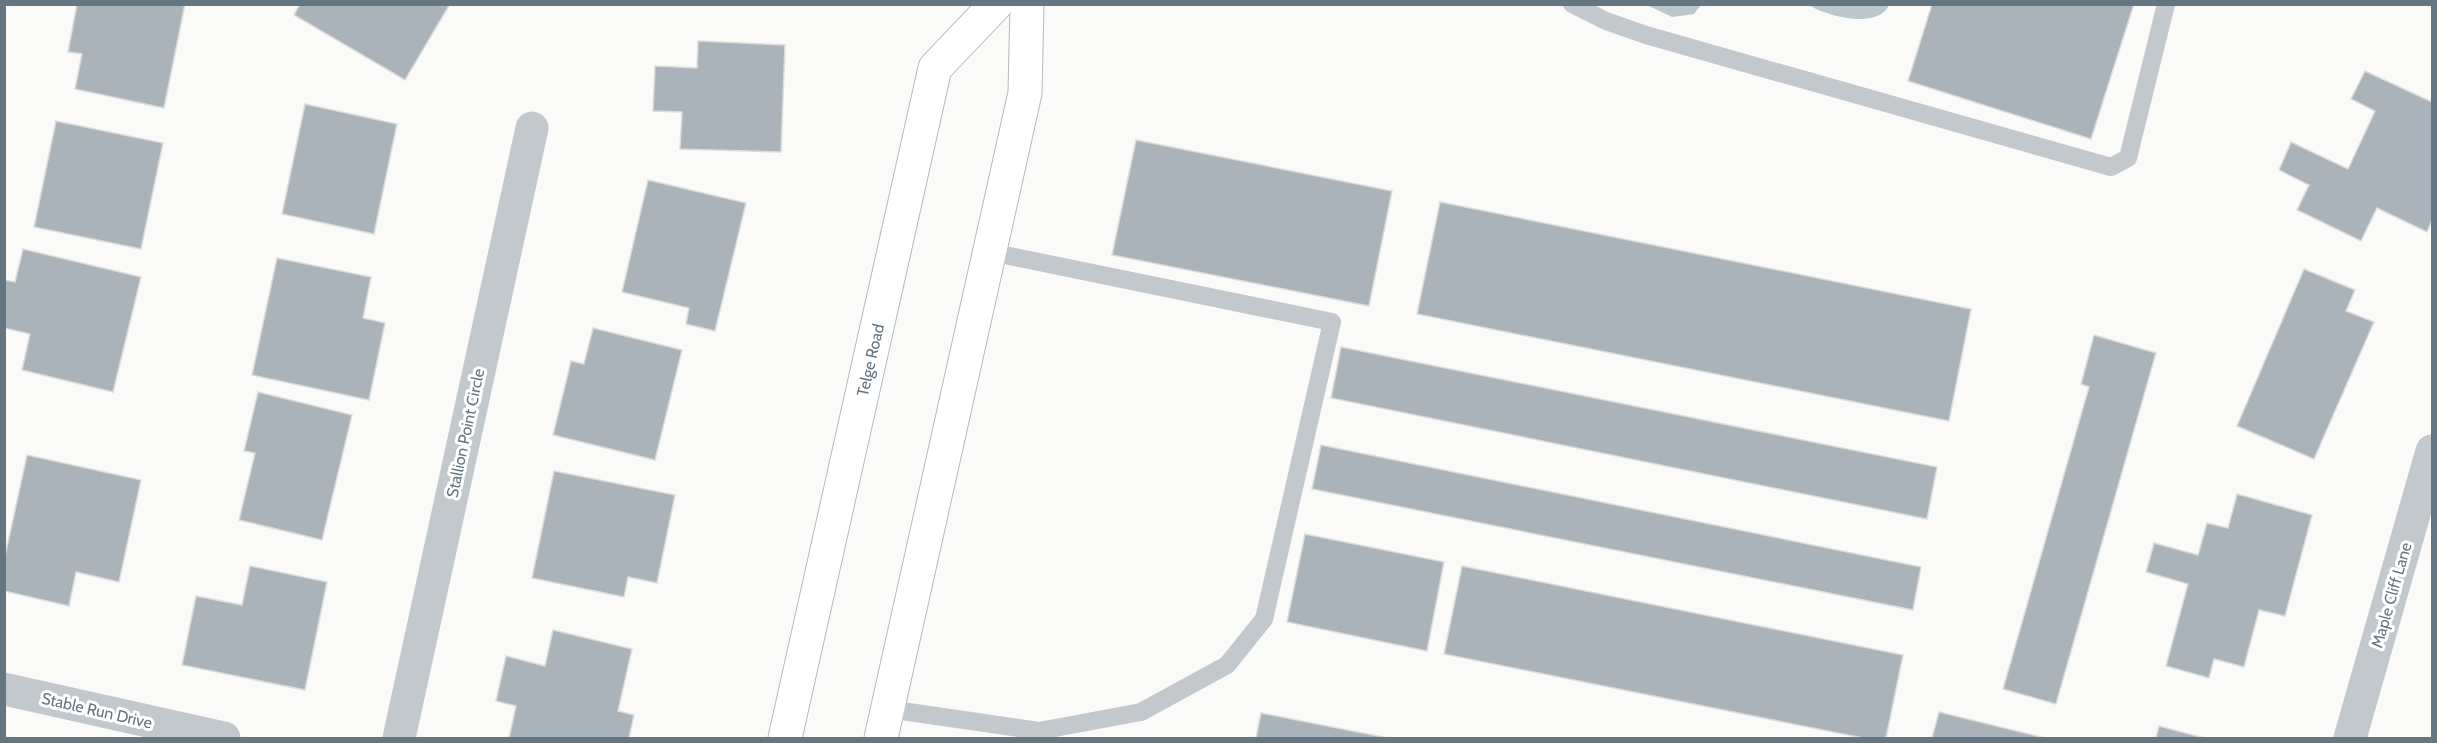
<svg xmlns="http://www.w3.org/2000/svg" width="2437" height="743" viewBox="0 0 2437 743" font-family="Cabin,sans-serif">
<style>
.water{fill:#bbc7cb}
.building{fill:#aab3b9;stroke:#dcdcda;stroke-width:1.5}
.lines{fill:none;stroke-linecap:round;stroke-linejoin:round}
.secondary-casing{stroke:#b3babf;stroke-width:35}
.service{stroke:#c3c8cc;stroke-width:18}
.minor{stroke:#c3c8cc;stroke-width:33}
.secondary{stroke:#fff;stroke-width:33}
.labels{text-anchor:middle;stroke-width:6;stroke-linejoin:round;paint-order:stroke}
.street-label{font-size:16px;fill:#657683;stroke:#fff}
</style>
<rect width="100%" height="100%" fill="#fafaf8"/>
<g class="water">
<path d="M1647,5H1701L1694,14L1672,17Z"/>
<path d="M1809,5H1889C1878,30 1826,16 1809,5Z"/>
</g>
<g class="building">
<path d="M77,4H185L164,108L75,89L82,54L68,52Z"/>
<path d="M300,4H450L405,80L294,15Z"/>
<path d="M1932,4H2134L2091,139L1908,81Z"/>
<path d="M698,41L785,45L781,152L680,149L682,112L653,111L655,66L697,68Z"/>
<path d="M2365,71L2432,102V220L2427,232L2377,208L2361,241L2297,210L2309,185L2279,170L2291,142L2348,169L2375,111L2351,99Z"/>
<path d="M305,104L397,124L374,234L282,214Z"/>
<path d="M56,121L163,143L141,249L34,227Z"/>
<path d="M1136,140L1392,191L1369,306L1112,255Z"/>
<path d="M648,180L746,203L715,331L686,324L689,308L622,292Z"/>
<path d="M1440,202L1971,309L1949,421L1417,314Z"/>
<path d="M23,249L141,277L113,392L22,370L30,334L4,328V280L15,282Z"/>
<path d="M277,258L371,277L363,318L385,323L369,400L252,375Z"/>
<path d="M2304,269L2355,290L2346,311L2374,322L2314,459L2237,426Z"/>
<path d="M593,328L682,350L655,460L553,435L571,361L584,364Z"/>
<path d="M2094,335L2156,353L2056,704L2003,689L2089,387L2081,384Z"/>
<path d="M1341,347L1937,467L1927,519L1331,398Z"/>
<path d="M258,392L352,415L322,540L239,520L255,453L244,451Z"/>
<path d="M1321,445L1921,567L1913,610L1312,489Z"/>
<path d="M27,455L141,480L119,582L76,572L69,606L4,591V561Z"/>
<path d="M554,471L675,495L657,583L628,577L624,597L532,578Z"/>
<path d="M2237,494L2312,515L2285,616L2259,610L2244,667L2214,659L2209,678L2166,666L2188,584L2146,572L2154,543L2198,555L2207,523L2228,528Z"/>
<path d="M1305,534L1444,562L1427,651L1287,622Z"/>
<path d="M250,566L327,582L305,690L182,665L196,596L242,605Z"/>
<path d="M1462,566L1903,655L1886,738H1863L1444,654Z"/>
<path d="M553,630L632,649L618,711L634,715L629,738H509L516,706L496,701L506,656L545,666Z"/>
<path d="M1939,712L2045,738H1932Z"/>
<path d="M1261,713L1388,738H1256Z"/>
<path d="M2159,726L2204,738H2156Z"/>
</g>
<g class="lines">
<defs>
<g id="secondary">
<path d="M785,738L935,68L996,4"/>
<path d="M881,738L1025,93L1027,4"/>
</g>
</defs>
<use href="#secondary" class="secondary-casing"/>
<g class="service">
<path d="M1572,4L1606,21L1646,35L2111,167L2128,158L2166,4"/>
<path d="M888,709L1039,731L1141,712L1227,665L1264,619L1332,322L990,252"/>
</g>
<g class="minor">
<path d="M4,689L224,738"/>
<path d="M399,738L532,128"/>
<path d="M2350,738L2432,451"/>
</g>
<use href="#secondary" class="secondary"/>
</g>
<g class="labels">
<g class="street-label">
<text transform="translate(870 360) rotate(-77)" y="6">Telge Road</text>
<text transform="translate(465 433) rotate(-78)" y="6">Stallion Point Circle</text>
<text transform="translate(2391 595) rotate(-74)" y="6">Maple Cliff Lane</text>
<text transform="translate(97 710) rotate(13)" y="6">Stable Run Drive</text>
</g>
</g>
<rect width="2437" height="743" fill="none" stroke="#657683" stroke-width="12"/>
</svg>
